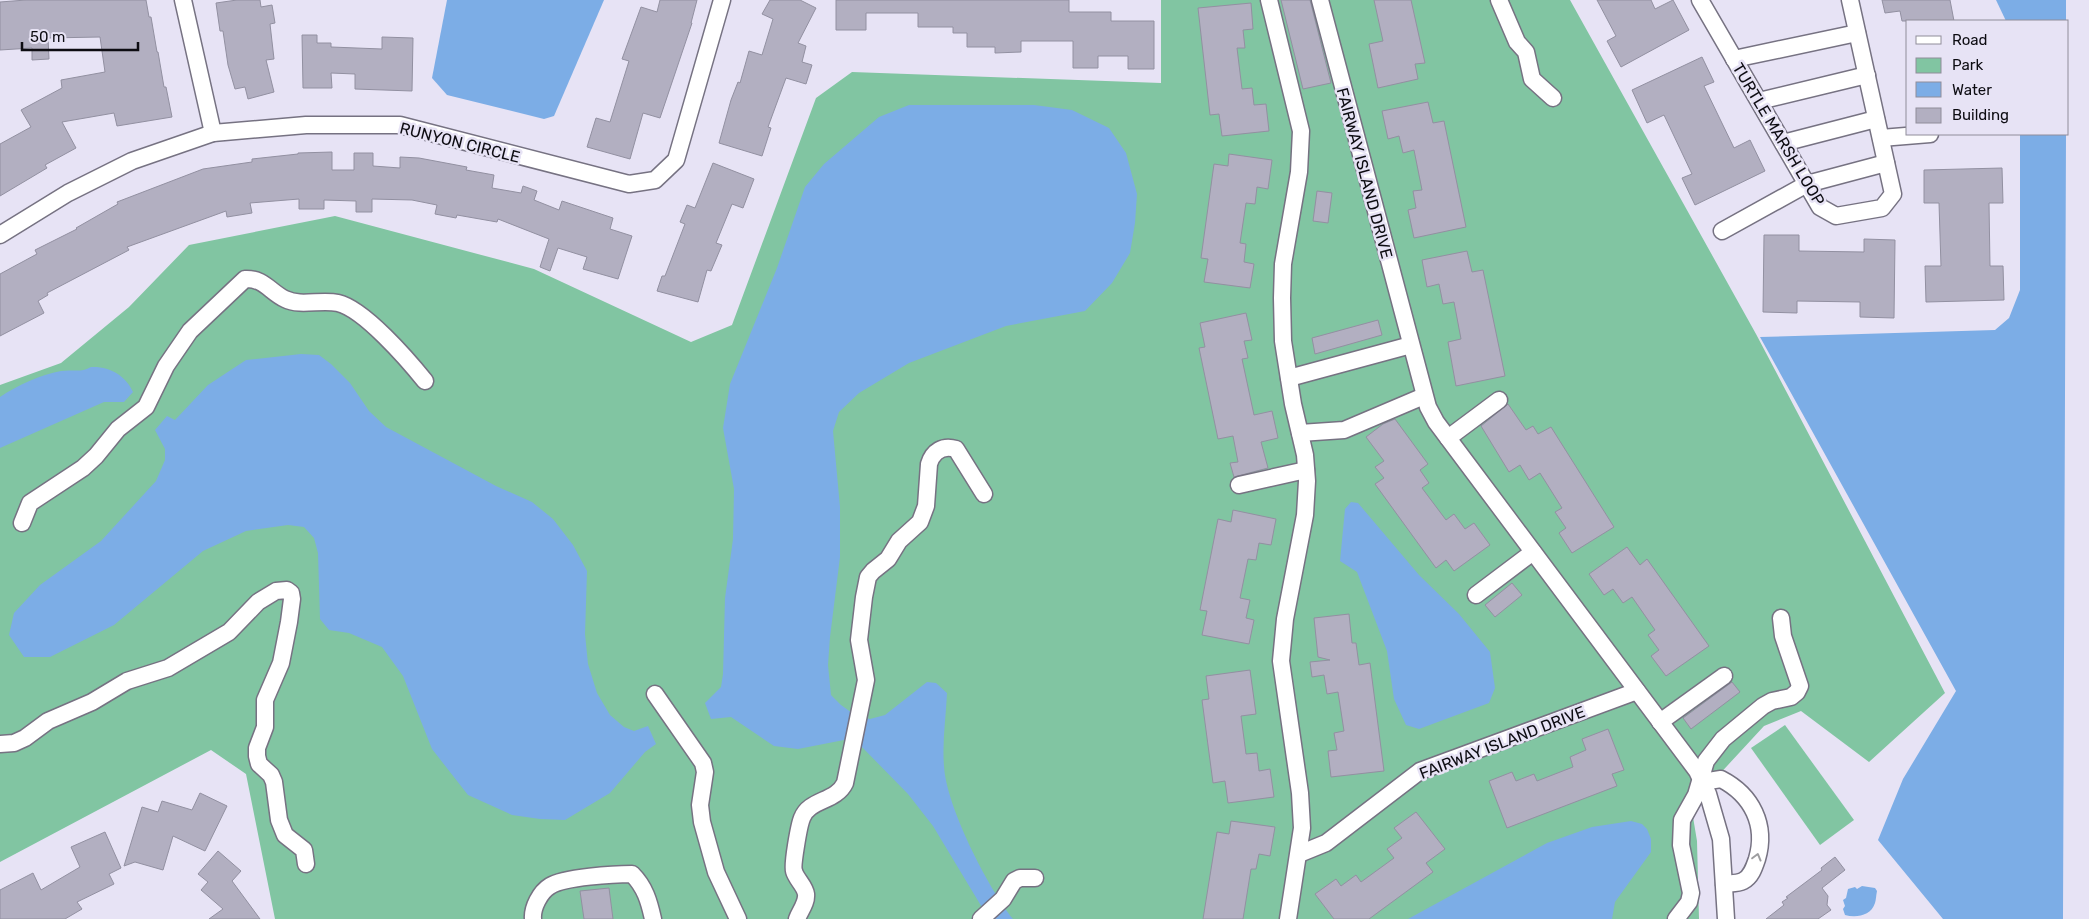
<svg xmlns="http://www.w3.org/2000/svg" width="2089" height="919" viewBox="0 0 2089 919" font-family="Rubik,sans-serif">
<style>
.green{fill:#81c5a2}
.water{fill:#7cade6}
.building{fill:#b2afc1;stroke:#9290a1}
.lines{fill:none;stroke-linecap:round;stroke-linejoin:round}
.minor-casing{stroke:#767282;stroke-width:19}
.minor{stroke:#fff;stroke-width:16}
.oneway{stroke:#9e9ea0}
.labels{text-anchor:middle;stroke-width:5;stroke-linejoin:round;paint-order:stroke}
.street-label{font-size:16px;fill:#0d0c12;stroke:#e7e3f5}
</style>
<rect width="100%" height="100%" fill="#e7e3f5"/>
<g class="green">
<path d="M1161,0H1570L1756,334L1945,693L1869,762L1801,711L1764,726L1691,805L1697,841L1699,919H275L246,774L211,750L0,862V385L61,363L129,307L189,245L335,216L534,269L691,342L732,325L816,98L852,72L1161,83Z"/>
<path d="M1785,725L1854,820L1820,845L1751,748Z"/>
</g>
<g class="water">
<path d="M447,0H604L554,116L544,119L447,95L432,78Z"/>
<path d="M1996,0H2066V21H2006Z"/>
<path d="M909,105H1034L1072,110L1109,128L1126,153L1137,194L1135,223L1130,253L1112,283L1085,311L1006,326L909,363L859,393L839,412L833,431L840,507V557L830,637L828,665L831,695L841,705L855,715L870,719L885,715L927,682L936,683L947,693C946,717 942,742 944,766C946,806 988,888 1013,919H989L933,826L908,794L859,744L844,740L798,749L774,746L731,717L711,719L705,703L721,687L723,674L725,598L733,539L734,489L723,428L730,384L777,268L805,187L824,164L879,117Z"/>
<path d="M2020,134H2066L2063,919H1943L1878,840L1903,779L1956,691L1760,337L1995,330L2009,318L2020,290Z"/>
<path d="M301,354L319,355L331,364L350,383L369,411L386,427L496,486L532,502L553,519L573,545L587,571L585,634L588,664L597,693L610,715L624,727L634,731L648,726L656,744L645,752L610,793L565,820L540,819L512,815L468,795L432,749L403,676L382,647L349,633L329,630L320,619L318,553L314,538L304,527L288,525L246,531L203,551L114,625L50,657H24L9,635L14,613L40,585L101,541L156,481L165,460V449L155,430L167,416L175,420L208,385L246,360Z"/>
<path d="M91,367C110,366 126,376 133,392L124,402H104L0,448V397C18,385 40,375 61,371C72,369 81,373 91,367Z"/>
<path d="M1351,502L1358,503L1419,575L1459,614L1490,652L1495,688L1489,703L1419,729L1406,725L1394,699L1387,651L1357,572L1340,561L1345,509Z"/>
<path d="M1631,821L1642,824L1647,829L1651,839V852L1615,902L1612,919H1408L1547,843L1592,827Z"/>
<path d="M1862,886L1875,888L1877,891C1876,896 1876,900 1875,903C1871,916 1856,918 1845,915L1843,909L1845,906L1843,900L1846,898L1848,889L1855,887L1857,889Z"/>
</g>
<g class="building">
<path d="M26,0H146L149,17H151L157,52H158L164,87H166L172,117L117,126L114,113L62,122L76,148L45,165L47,168L0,196V144L31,127L21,110L62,88L61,80L105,72L100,37L48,38L49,59L32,60V48L0,50V2Z"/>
<path d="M237,0H260L261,7L272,5L275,23L270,24L274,59L266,60L274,92L248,99L245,87L235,89L228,65L223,31H220L216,3Z"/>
<path d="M660,0H697L691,23H692L660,118L643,113L630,159L587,147L596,118L610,122L629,61L622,59L641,7L657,12Z"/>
<path d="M770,0H800L816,8L798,43L806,46L802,62L812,65L806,84L786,78L768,127L771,128L762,156L719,143L731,100L738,82L740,83L749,51L762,55L773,19L762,14Z"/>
<path d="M836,0H1069V12H1111V21H1154V69H1128V56H1098V68H1073V41H1021V52L995,53V47H967V33H953V27H918V13H866V30H836Z"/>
<path d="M1281,0H1310L1331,83L1303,89Z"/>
<path d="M1374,0H1411L1425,63L1415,64L1418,79L1378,88L1369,44L1383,41Z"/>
<path d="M1597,0H1651L1655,9L1673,0L1689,30L1621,67L1607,41L1616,36Z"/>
<path d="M1882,0H1950L1954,21H1902L1900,11L1885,13Z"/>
<path d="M1251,3L1253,29L1243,30L1245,48H1237L1242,89L1252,88L1254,105L1266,104L1269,131L1222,136L1219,114L1210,115L1198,8Z"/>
<path d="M302,35H317V43H331V47L382,49V37L413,38L412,91L355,89V74L331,73L332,88H303Z"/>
<path d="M1702,57L1714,82L1704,86L1734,148L1750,140L1765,171L1695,205L1682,178L1692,174L1664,115L1647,123L1632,90Z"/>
<path d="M1428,102L1433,123L1444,121L1466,227L1414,238L1408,210L1416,208L1413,191L1422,190L1414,150L1403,153L1399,136L1388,139L1382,111Z"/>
<path d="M332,152V170H354V153H373V166L400,168V157L419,158L467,167L466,170L494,175L492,188L521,193L523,186L537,191L534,200L559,210L562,201L613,218L610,229L632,236L618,279L583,269L587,257L558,248L550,271L540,267L549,239L498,219L497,222L457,215L456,218L435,214L437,205L412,200L372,199V212H356V201L324,200V209H299V199L250,203L252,213L227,217L226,211L127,247L129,250L47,293L48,295L38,301L44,313L0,336V274L37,254L35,250L77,229L76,228L118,204L117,202L203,169L252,162V159L298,154V153Z"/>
<path d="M1229,154L1272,160L1268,189L1257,187L1255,204L1246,203L1240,243L1246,244L1244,262L1254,264L1250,288L1204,282L1208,259L1201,258L1214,164L1228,166Z"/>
<path d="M713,163L754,179L743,208L732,204L716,243L722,245L711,271L707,270L698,302L657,291L662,276H665L685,224L680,222L687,205L695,208Z"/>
<path d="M2002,168L2003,203H1989L1990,266H2003L2004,300L1926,302L1925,266H1941L1939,203H1924V170Z"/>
<path d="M1317,191L1332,193L1328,223L1313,221Z"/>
<path d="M1764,235H1799V251L1864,252V239L1895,240L1894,318L1860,317V302L1797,301V313L1763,312Z"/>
<path d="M1467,251L1472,272L1483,270L1505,376L1456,386L1448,342L1461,339L1454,302L1443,304L1439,284L1427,287L1422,260Z"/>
<path d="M1246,313L1252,340L1244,341L1248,358L1242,359L1254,415L1272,411L1278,438L1261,442L1268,468L1234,477L1230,463L1238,462L1233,436L1218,439L1199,348L1205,347L1200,323Z"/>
<path d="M1378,320L1382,335L1315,354L1312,338Z"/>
<path d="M1508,404L1526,430L1533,426L1538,434L1551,427L1614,527L1572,553L1559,533L1566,528L1555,512L1562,508L1540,473L1529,480L1520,465L1509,472L1481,426Z"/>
<path d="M1395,419L1428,464L1420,470L1429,483L1422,488L1446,520L1454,514L1465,529L1474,523L1490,545L1454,571L1446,560L1436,568L1375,484L1384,478L1375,467L1384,461L1366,437L1383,424Z"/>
<path d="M1233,510L1276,519L1271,545L1259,543L1256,560L1248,559L1240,598L1250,600L1246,618L1254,620L1249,644L1202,635L1207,611L1200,610L1218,519L1231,522Z"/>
<path d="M1627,547L1640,565L1647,559L1709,646L1666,676L1651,656L1659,650L1648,635L1655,630L1632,597L1623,603L1613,589L1604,595L1589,574Z"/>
<path d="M1512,583L1522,595L1495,617L1485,605Z"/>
<path d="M1349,614L1352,643H1356L1359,665L1370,663L1384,771L1331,777L1328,751L1337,750L1334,733L1344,731L1338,692L1327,694L1324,675L1312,677L1310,662L1330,660L1318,657L1314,618Z"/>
<path d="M1250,670L1256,714L1241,716L1246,754L1257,753L1259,771L1270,769L1274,797L1228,803L1225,781L1213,783L1202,700L1209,699L1206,676Z"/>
<path d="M1732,682L1740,692L1691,729L1683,718Z"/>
<path d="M1608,729L1624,770L1612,774L1617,786L1507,828L1489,781L1512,772L1516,781L1534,774L1537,781L1573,767L1570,757L1586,750L1582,739Z"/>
<path d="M200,793L227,806L205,851L173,836L163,870L135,862L124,866L142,807L158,812L162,801L192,810Z"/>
<path d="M1416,812L1445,849L1426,863L1433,872L1369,919H1334L1315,894L1336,879L1341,886L1356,875L1361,882L1394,858L1387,849L1402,838L1394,828Z"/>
<path d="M1231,821L1275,827L1270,856L1259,854L1256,869H1251L1243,919H1203L1217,832L1229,834Z"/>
<path d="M105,832L121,868L109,874L114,884L77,902L82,909L65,919H0V890L33,873L41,890L80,867L71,847Z"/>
<path d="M218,851L241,871L232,881L260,919H209L223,909L201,890L208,882L198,874Z"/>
<path d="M1835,857L1845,870L1822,888L1828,896L1827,905L1831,910L1818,919H1766L1784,905L1782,902L1788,898L1786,897L1822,870L1821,868Z"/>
<path d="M609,888L613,919H584L580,891Z"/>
</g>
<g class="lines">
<defs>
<g id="minor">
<path d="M183,0L213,133"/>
<path d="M1269,0L1301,131L1299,172L1283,264L1282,298L1283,341L1293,404L1305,455L1307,481L1305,515L1285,619L1281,661L1300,793L1302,828L1288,919"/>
<path d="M1320,0L1428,407L1436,422L1697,771L1708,794L1721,839L1726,919"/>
<path d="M1499,0L1517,42L1526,52L1532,79L1553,98"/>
<path d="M1700,0L1820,207L1836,216L1882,208L1893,194L1850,0"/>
<path d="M1734,59L1857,33"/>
<path d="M1759,101L1867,75"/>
<path d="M1881,138L1930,134"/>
<path d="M1783,143L1876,119"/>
<path d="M1722,231L1807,184L1886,163"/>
<path d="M0,235L68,193L132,161L213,133L306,125H400L629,184L655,180L676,160L722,0"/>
<path d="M1289,378L1411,345"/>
<path d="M1300,433L1344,430L1424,396"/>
<path d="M1448,438L1499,400"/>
<path d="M1239,485L1306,470"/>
<path d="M22,523L30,503L83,468L96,456L118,429L146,407L166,366L190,331L245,279C264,278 270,292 285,299C301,307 321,299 338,303C364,309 408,360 425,381"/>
<path d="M1476,595L1533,552"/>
<path d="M655,694L703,763L705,772L700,805L702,822L716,872L738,919"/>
<path d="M1660,722L1724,676"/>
<path d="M0,744L14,743L25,738L48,721L92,702L127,681L168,668L229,632L258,602L276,591L287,590L291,593L292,599L289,622L281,663L265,700V727L257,748V756L259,764L271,775L274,782L279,820L285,835L304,850L306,864"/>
<path d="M1702,782L1721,779C1752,795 1767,825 1757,859C1754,868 1751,877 1743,881C1737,884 1729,883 1724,884"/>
<path d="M1299,854L1326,843L1420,771L1637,691"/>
<path d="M533,919C532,908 540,892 550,886C564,877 615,874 632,874C645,887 649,901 653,919"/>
<path d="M797,919C800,911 807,903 806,894C805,886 796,879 794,871C792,865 799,825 802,818C809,799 836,802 845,783L866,680L859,640L864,597L868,577L873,571L888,559L899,541L920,522L926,506L929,464C933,451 943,445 956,449L984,494"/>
<path d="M981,919L1003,899L1014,881L1020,878H1035"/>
<path d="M1676,919L1689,902L1691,893L1681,845L1682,820L1696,795L1706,761L1723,739L1763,706L1772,701L1791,697L1797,692L1800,686L1783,636L1781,618"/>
</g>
</defs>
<use href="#minor" class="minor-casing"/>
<use href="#minor" class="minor"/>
</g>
<defs><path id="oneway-chevron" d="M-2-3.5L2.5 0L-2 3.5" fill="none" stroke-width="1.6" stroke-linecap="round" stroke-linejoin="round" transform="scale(1.25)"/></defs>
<use class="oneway" href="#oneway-chevron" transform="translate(1757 857) rotate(-75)"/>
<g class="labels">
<g class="street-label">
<text transform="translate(1779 134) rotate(59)" y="6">TURTLE MARSH LOOP</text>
<text transform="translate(460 142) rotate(14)" y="6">RUNYON CIRCLE</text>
<text transform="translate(1365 173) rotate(75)" y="6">FAIRWAY ISLAND DRIVE</text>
<text transform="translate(1502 742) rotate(-21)" y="6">FAIRWAY ISLAND DRIVE</text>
</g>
</g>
<rect x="1906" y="20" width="162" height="115" fill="#e7e3f5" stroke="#908d9a"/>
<rect x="1916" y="36" width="25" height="8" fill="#ffffff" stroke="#908d9a"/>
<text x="1952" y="45" font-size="15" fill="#0d0c12">Road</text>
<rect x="1916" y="58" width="25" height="15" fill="#81c5a2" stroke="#908d9a"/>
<text x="1952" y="70" font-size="15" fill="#0d0c12">Park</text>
<rect x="1916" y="82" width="25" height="15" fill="#7cade6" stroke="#908d9a"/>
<text x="1952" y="95" font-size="15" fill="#0d0c12">Water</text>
<rect x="1916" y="108" width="25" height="15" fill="#b2afc1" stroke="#908d9a"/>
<text x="1952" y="120" font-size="15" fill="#0d0c12">Building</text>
<path d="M22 42v8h116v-8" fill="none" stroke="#0d0c12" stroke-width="2.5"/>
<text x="30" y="42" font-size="15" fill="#0d0c12" stroke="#e7e3f5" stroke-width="4" paint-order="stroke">50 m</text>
</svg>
